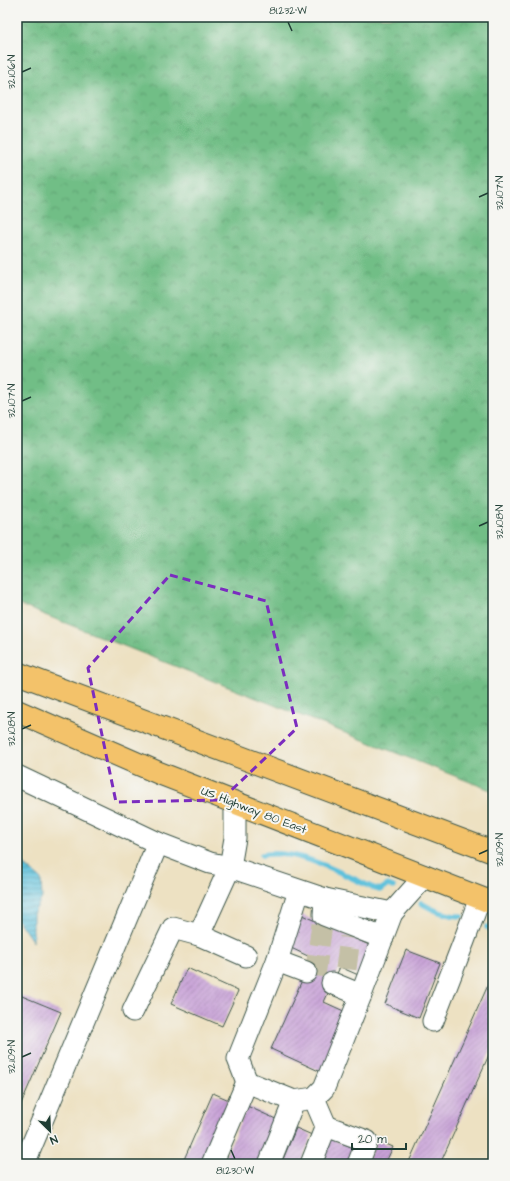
<svg xmlns="http://www.w3.org/2000/svg" width="510" height="1181" viewBox="0 0 510 1181" font-family="'Architects Daughter',sans-serif">
<style>
.forest{fill:url(#forest-crowns);stroke:#487e5d}
.water{fill:url(#water-rules);stroke:#3e7f88}
.lines{fill:none;stroke-linecap:round;stroke-linejoin:round}
.stream{stroke:#5ec1dc;stroke-width:5.5}
.building{fill:url(#building-hatch)}
.minor-tunnel{stroke:#c4c0a6;stroke-width:21;stroke-dasharray:21 10;stroke-linecap:butt}
.minor-casing{stroke:#3e5649;stroke-width:23}
.major-casing{stroke:#3e5649;stroke-width:24}
.minor{stroke:#fff;stroke-width:21}
.major{stroke:#f3c26a;stroke-width:22}
.marked{fill:none;stroke:#7b2cbf;stroke-width:3;stroke-dasharray:8 5;stroke-linejoin:round}
.ticks{fill:none;stroke:#1f3d34;stroke-width:1.5}
.labels{text-anchor:middle;stroke-width:4;stroke-linejoin:round;paint-order:stroke}
.street-label{font-size:12px;fill:#1f3d34;stroke:#f6f6f2}
.neatline{fill:none;stroke:#1f3d34;stroke-width:1.5}
.ticks-label{font-size:10px;text-anchor:middle;fill:#1f3d34}
</style>
<defs>
<pattern id="forest-crowns" width="20" height="18" patternUnits="userSpaceOnUse"><rect width="20" height="18" fill="#71be86"/><path d="M2 6a3 3 0 1 1 6 0M12 15a3 3 0 1 1 6 0" fill="none" stroke="#5c9c6e"/></pattern>
<pattern id="water-rules" width="6" height="5" patternUnits="userSpaceOnUse"><rect width="6" height="5" fill="#5ec1dc"/><path d="M0 2.5h6" fill="none" stroke="#4d9eb3"/></pattern>
<pattern id="building-hatch" width="6" height="6" patternUnits="userSpaceOnUse"><rect width="6" height="6" fill="#c8a1d7"/><path d="M-1 1l2-2M0 6l6-6M5 7l2-2" fill="none" stroke="#a284af"/></pattern>
</defs>
<rect width="100%" height="100%" fill="#f6f6f2"/>
<filter id="ink" filterUnits="userSpaceOnUse"><feTurbulence type="fractalNoise" baseFrequency=".025" numOctaves="2"/><feDisplacementMap in="SourceGraphic" scale="8" xChannelSelector="R" yChannelSelector="G"/><feConvolveMatrix kernelMatrix="1 2 1 2 8 2 1 2 1" color-interpolation-filters="sRGB"/></filter>
<filter id="wash" filterUnits="userSpaceOnUse"><feTurbulence type="fractalNoise" baseFrequency=".012" numOctaves="4" result="noise"/><feDisplacementMap in="SourceGraphic" scale="16" xChannelSelector="R" yChannelSelector="G"/><feGaussianBlur stdDeviation="0.9" result="paint"/><feColorMatrix in="noise" values="0 0 0 0 0 0 0 0 0 0 0 0 0 0 0 0 0 1.4 0 .05"/><feComposite in="paint" operator="in"/></filter>
<g filter="url(#wash)">
<rect width="100%" height="100%" fill="#ede1c2"/>
<path class="forest" d="M17,17H493V791L17,604Z"/>
<path class="water" d="M17,858L41,879L42,898L33,914V942L17,919Z"/>
<g class="lines">
<g class="stream">
<path d="M262,855C298,848 340,873 373,888L380,890L388,885L393,887"/>
<path d="M421,903C434,911 447,916 461,916"/>
<path d="M487,927L493,930"/>
</g>
</g>
<g id="blocks">
<g class="building">
<path d="M302,915L376,948L363,977L340,967L324,1002L348,1013L321,1072L271,1049L312,958L287,946Z"/>
<path d="M406,950L440,963L419,1018L385,1004Z"/>
<path d="M187,968L238,991L222,1026L171,1004Z"/>
<path d="M493,974V1046L440,1164H408Z"/>
<path d="M17,994L61,1012L17,1113Z"/>
<path d="M213,1093L229,1100L201,1164H182Z"/>
<path d="M247,1106L278,1120L259,1164H222Z"/>
<path d="M296,1128L312,1135L300,1164H281Z"/>
<path d="M329,1138L354,1148L347,1164H318Z"/>
<path d="M377,1140L393,1147L385,1164H366Z"/>
</g>
</g>
</g>
<g filter="url(#ink)">
<use href="#blocks" fill-opacity="0" stroke="#3e5649" stroke-width="1"/>
<g class="lines">
<g class="minor-tunnel">
<path d="M346,969L350,937"/>
<path d="M315,976L322,924"/>
</g>
<defs>
<g id="minor">
<path d="M17,776L158,843L210,863L230,867L199,935L173,928L133,1011"/>
<path d="M235,802V838L230,867L325,899L392,913L425,876"/>
<path d="M299,891L277,961L238,1059L247,1082L294,1101L314,1098L324,1088L361,995L392,913"/>
<path d="M325,899L324,915L383,938"/>
<path d="M199,935L246,956"/>
<path d="M277,961L306,972"/>
<path d="M332,983L361,995"/>
<path d="M433,1021L464,941L480,898"/>
<path d="M326,1126L367,1141L358,1164"/>
<path d="M24,1164L158,843"/>
<path d="M212,1164L247,1082"/>
<path d="M269,1164L294,1101"/>
<path d="M311,1164L326,1126L314,1098"/>
</g>
<g id="major">
<path d="M17,673L493,852"/>
<path d="M17,711L159,773L493,903"/>
</g>
</defs>
<use href="#minor" class="minor-casing"/>
<use href="#major" class="major-casing"/>
<use href="#minor" class="minor"/>
<use href="#major" class="major"/>
</g>
</g>
<path class="marked" d="M170,575L266,601L297,728L221,800L116,802L88,668Z"/>
<path class="ticks" d="M288,22L292,31M22,72L31,68M479,197L488,193M22,401L31,397M479,526L488,522M22,729L31,725M479,854L488,850M22,1057L31,1053M231,1150L235,1159"/>
<g class="labels">
<g class="street-label">
<text transform="translate(254 810) rotate(21)" y="4">US Highway 80 East</text>
</g>
</g>
<rect width="510" height="1181" fill="none" stroke="#f6f6f2" stroke-width="44"/>
<g transform="translate(50 1131) rotate(156)" stroke="#f6f6f2" stroke-width="3" paint-order="stroke">
<path d="M0-3L7 15L0 10L-7 15Z" fill="#1f3d34"/>
<text y="-6" font-size="11" font-weight="bold" text-anchor="middle" fill="#1f3d34">N</text>
</g>
<path d="M352 1143v6h54v-6" fill="none" stroke="#1f3d34" stroke-width="2"/>
<text x="358" y="1143" font-size="12" fill="#1f3d34" stroke="#f6f6f2" stroke-width="3" paint-order="stroke">20 m</text>
<rect x="22" y="22" width="466" height="1137" class="neatline"/>
<g class="ticks-label">
<text x="288" y="14">81.232°W</text>
<text transform="translate(11 72) rotate(-90)" y="4">32.106°N</text>
<text transform="translate(499 193) rotate(-90)" y="4">32.107°N</text>
<text transform="translate(11 401) rotate(-90)" y="4">32.107°N</text>
<text transform="translate(499 522) rotate(-90)" y="4">32.108°N</text>
<text transform="translate(11 729) rotate(-90)" y="4">32.108°N</text>
<text transform="translate(499 850) rotate(-90)" y="4">32.109°N</text>
<text transform="translate(11 1057) rotate(-90)" y="4">32.109°N</text>
<text x="235" y="1174">81.230°W</text>
</g>
</svg>
